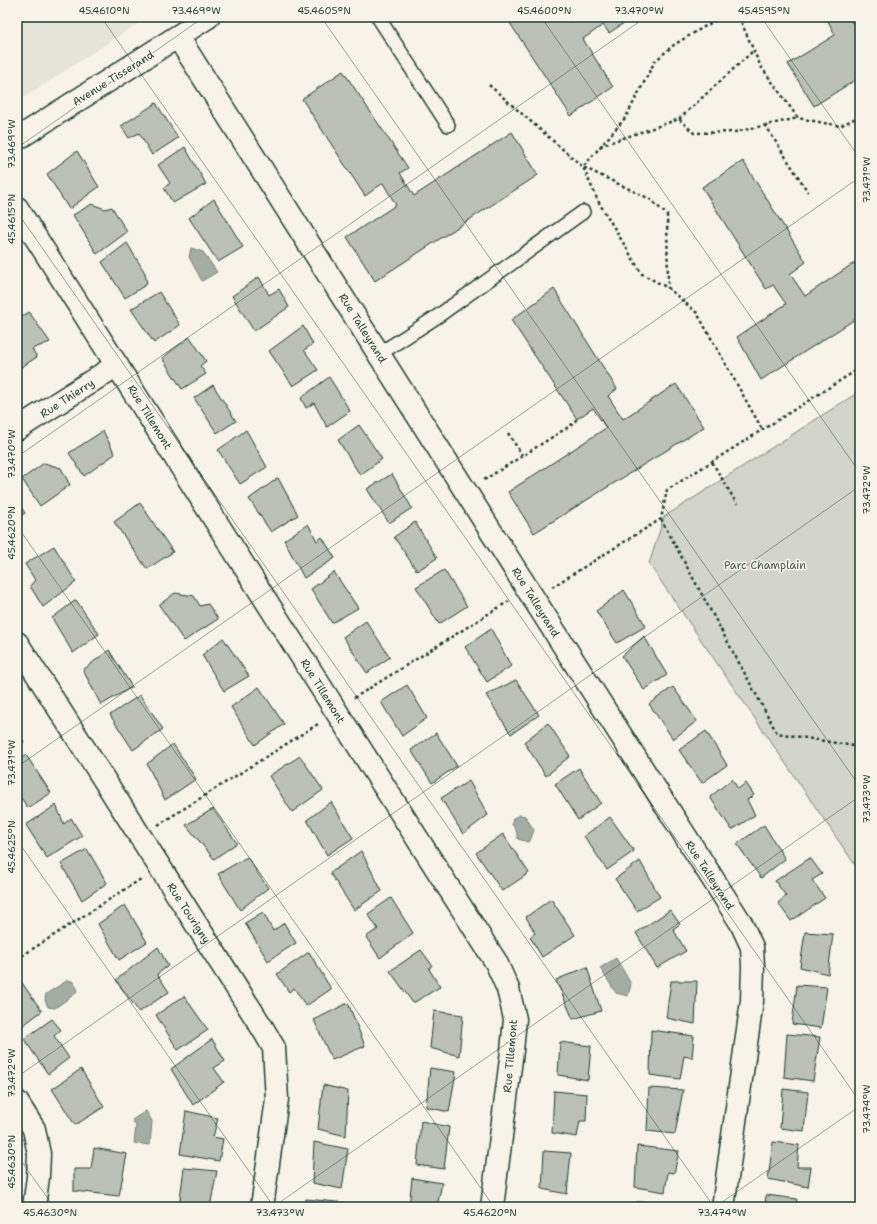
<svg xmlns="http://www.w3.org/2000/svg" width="877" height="1224" viewBox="0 0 877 1224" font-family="'Shantell Sans',sans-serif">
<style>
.built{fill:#e5e4d9}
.green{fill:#d3d5ca;stroke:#79897f}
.water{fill:#a4ada3;stroke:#6f8077}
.building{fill:#bbc1b6;stroke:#1f3d34}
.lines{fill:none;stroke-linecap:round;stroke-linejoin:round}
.lane-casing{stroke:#1f3d34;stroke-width:16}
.street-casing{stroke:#1f3d34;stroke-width:25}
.secondary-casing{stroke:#1f3d34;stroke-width:25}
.path{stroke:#1f3d34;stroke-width:2.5;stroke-dasharray:3 3;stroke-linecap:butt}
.lane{stroke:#f7f3e8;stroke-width:13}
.street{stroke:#f7f3e8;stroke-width:22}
.secondary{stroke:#f7f3e8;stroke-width:22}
.ticks{fill:none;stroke:#1f3d34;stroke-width:1;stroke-opacity:0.45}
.labels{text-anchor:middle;stroke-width:3;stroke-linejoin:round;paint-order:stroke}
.street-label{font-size:11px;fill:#1f3d34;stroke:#f7f3e8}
.park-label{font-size:11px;fill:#435b52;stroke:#f7f3e8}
.neatline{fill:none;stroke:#1f3d34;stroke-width:1.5}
.ticks-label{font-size:10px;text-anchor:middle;fill:#1f3d34}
</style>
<rect width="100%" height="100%" fill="#f7f3e8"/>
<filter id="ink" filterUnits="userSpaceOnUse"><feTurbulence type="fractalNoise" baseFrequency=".025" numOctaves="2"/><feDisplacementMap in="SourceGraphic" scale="8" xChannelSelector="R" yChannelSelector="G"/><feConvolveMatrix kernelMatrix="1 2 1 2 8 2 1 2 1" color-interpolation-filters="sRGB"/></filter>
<g filter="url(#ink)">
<path class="built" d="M17,17H148L17,102Z"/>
<path class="green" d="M860,391V872L649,564L664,517Z"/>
<g class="water">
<path d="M191,248L203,252L217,272L202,281L189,257Z"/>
<path d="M520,815L525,816L534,830L530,841L528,842L518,839L516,830L512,824L513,818Z"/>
<path d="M616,958L631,984L628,996L616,993L600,968Z"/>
<path d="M68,980L72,981L77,988L76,993L55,1008L48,1007L45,1000L46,994Z"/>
<path d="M146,1111L152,1121L150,1145L134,1143L136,1126L132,1120Z"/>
</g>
<g class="building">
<path d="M506,17H566L569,22L577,17H633L609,33L603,25L583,39L613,87L571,116Z"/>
<path d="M826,17H849L852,23L860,18V77L814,106L788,64L835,35Z"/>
<path d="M343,71L408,168L400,173L414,196L512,132L538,175L375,281L347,237L396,205L383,183L365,196L302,99Z"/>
<path d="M156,103L178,138L152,155L139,133L129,138L121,126Z"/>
<path d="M185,147L206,184L173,203L164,188L170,183L158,165Z"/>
<path d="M77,151L99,187L69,209L47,174Z"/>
<path d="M743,161L806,262L790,274L805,296L860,259V316L761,380L737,337L786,304L773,285L766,289L702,187Z"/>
<path d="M214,199L243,247L218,262L189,218Z"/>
<path d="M92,204L105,209L112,207L127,232L97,254L73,215Z"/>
<path d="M127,243L145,273L147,284L125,298L102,262Z"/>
<path d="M259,277L269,295L279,289L289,307L254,331L232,296Z"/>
<path d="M554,289L617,389L608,396L623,419L676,384L704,427L534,533L508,492L606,428L593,408L577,419L511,320Z"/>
<path d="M159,292L180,325L154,343L131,309Z"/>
<path d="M29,312L50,342L32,349L37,357L20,368L17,364V320Z"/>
<path d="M303,326L313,344L304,350L318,370L293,386L269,351Z"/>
<path d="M190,337L206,361L200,366L206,374L182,389L162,358Z"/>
<path d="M329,377L350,411L327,427L314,403L306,408L301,398Z"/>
<path d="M213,385L236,421L217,433L194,398Z"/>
<path d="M359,425L382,459L360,475L338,440Z"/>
<path d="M246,430L267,467L240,484L218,450Z"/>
<path d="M103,431L115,454L84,476L69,453Z"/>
<path d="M44,463L61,468L70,485L40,506L22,479Z"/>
<path d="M392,474L412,508L389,523L367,489Z"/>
<path d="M278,478L298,515L271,532L249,499Z"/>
<path d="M17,501L25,513L17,518Z"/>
<path d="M140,503L173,552L147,569L114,522Z"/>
<path d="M415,522L437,558L417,571L394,537Z"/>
<path d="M308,524L317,541L322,537L335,558L304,578L284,540Z"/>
<path d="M54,546L76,582L43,607L30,586L35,580L25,564Z"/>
<path d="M444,570L467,606L439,624L416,587Z"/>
<path d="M334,572L358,608L332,623L311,589Z"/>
<path d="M624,590L646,626L617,643L596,611Z"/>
<path d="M175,593L194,596L200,606L208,604L218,619L184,641L159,605Z"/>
<path d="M76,600L99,634L73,653L52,618Z"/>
<path d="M366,621L390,657L367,673L343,637Z"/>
<path d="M491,629L511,666L487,682L465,647Z"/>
<path d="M644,636L667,675L644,690L622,656Z"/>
<path d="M223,638L249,676L224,691L202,655Z"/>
<path d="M109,650L132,687L101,705L83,670Z"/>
<path d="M516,680L539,715L511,734L486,695Z"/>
<path d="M407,685L427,718L402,736L381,702Z"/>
<path d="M259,687L284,724L255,745L231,707Z"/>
<path d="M673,687L697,721L673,739L649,704Z"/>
<path d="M140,695L163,729L133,750L110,715Z"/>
<path d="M548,723L570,756L546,776L524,742Z"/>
<path d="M17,730L24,742L17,747Z"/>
<path d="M706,731L727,765L702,783L679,750Z"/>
<path d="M436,733L457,766L432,783L411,750Z"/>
<path d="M173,744L196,779L165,800L147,764Z"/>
<path d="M26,755L51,793L28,808L17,792V761Z"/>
<path d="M300,756L323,790L292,812L269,776Z"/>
<path d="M579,768L601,803L578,820L555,784Z"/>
<path d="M732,779L738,789L746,783L754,795L747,800L755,815L732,830L710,797Z"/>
<path d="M469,781L488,815L463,834L441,798Z"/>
<path d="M331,802L353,838L327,855L307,820Z"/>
<path d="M56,805L64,824L71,818L82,836L47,858L26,825Z"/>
<path d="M213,809L237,843L214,859L186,825Z"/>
<path d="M610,817L634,851L607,870L584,836Z"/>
<path d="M764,825L785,859L761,878L737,844Z"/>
<path d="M503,834L529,873L502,891L476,853Z"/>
<path d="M87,849L107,883L82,900L61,864Z"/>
<path d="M361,851L382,891L354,910L330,873Z"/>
<path d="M247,857L268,888L240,910L218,874Z"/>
<path d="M810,858L822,874L812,880L825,898L791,921L778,903L786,896L775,881Z"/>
<path d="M640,861L660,897L637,911L615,879Z"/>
<path d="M391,898L413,933L380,958L366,937L378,929L368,914Z"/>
<path d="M551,899L575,935L542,957L530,937L535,933L526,917Z"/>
<path d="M125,905L147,942L119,960L98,924Z"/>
<path d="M670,910L680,924L673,929L686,951L657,968L636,933Z"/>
<path d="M263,912L273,931L284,923L296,943L268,961L245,923Z"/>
<path d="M805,932L833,934L828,974L800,967Z"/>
<path d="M158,947L168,966L157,974L169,992L139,1012L116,980Z"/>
<path d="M421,950L432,965L429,969L440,987L413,1003L390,971Z"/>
<path d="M309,952L331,989L306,1006L294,988L289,992L277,974Z"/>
<path d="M587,967L601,1011L573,1019L556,980Z"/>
<path d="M17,976L42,1011L17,1030Z"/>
<path d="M671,981H697L695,1024L666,1018Z"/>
<path d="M797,985L827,987L821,1028L792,1024Z"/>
<path d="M184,996L208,1030L178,1050L156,1015Z"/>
<path d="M348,1003L365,1046L332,1060L314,1020Z"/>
<path d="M434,1011L463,1015L459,1056L430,1048Z"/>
<path d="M52,1019L61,1030L54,1036L69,1058L48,1074L24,1039Z"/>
<path d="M651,1030L694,1036L692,1058L684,1056L680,1079L650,1075Z"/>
<path d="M787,1034L820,1037L813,1081L784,1077Z"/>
<path d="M212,1039L225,1061L214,1068L224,1082L193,1105L171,1069Z"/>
<path d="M560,1042L591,1046L588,1080L558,1075Z"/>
<path d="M430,1068L456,1072L449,1112L426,1107Z"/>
<path d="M81,1069L104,1107L75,1125L52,1089Z"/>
<path d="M323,1085L348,1091L346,1136L318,1129Z"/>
<path d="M649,1088L683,1090L675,1134L647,1131Z"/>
<path d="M783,1089L808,1092L804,1131L780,1128Z"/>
<path d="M554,1091L587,1094L586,1121H580L577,1137L552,1133Z"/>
<path d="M186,1111L218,1118L213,1137L223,1139L219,1161L180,1154Z"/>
<path d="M421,1121L449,1127L444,1169L417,1165Z"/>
<path d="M314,1142L348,1149L342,1189L312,1183Z"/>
<path d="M773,1142L799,1145L797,1167H811L808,1187L768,1179Z"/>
<path d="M637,1146L679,1151L674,1173L668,1172L665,1192L635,1187Z"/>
<path d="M94,1148L127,1154L119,1196L74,1191V1169H91Z"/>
<path d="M544,1151L571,1153L567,1194L542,1189Z"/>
<path d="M184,1168L217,1171L210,1207H179Z"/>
<path d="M412,1178L442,1183L437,1207H409Z"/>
<path d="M766,1195L797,1199L796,1207H765Z"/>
<path d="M306,1199L346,1203V1207H305Z"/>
<path d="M637,1202L668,1203L667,1207H636Z"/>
<path d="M538,1204L563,1207H538Z"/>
</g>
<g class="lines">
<defs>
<g id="lane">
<path d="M378,17L448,125"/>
<path d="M379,354L438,316L583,212"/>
</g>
<g id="street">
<path d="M178,37L530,593L741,923L752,947L753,966L752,1001L723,1207"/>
<path d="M17,208L331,703L496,962L508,989L515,1019L512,1051L492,1207"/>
<path d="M17,429L117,365"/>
<path d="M17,643L263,1029L274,1048L277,1099L262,1207"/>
<path d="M17,1102L34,1129L39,1154L38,1177L34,1207"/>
</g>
<path id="secondary" d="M17,139L208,17"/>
</defs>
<use href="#lane" class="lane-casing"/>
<use href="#street" class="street-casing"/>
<use href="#secondary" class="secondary-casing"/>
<g class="path">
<path d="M721,17L675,44L655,61L626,117L583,167L598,201L642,274L668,288L697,313L762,429"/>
<path d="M739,17L760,65L798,118L840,126L860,116"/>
<path d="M489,85L583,167L650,199L667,215L668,288"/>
<path d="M679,119L753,51"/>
<path d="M765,125L808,192"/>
<path d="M600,146L679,119L694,133L735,132L798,118"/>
<path d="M508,433L522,455"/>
<path d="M712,462L737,504"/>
<path d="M484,480L570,426L577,419"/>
<path d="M661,519L777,733L860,747"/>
<path d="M552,587L661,519L667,490L860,368"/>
<path d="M354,698L509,601"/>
<path d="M158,825L318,724"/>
<path d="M17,959L141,879"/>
</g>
<use href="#lane" class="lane"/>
<use href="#street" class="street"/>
<use href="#secondary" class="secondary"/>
</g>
</g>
<path class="ticks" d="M101,17L860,1102M321,17L860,787M541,17L860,473M761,17L860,159M17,148L204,17M17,212L714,1207M17,457L646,17M17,526L494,1207M17,767L860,177M17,840L274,1207M17,1077L860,486M17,1155L54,1207M273,1207L860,796M715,1207L860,1106"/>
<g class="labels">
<g class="street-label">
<text transform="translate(113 78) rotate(-32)" y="4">Avenue Tisserand</text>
<text transform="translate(363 328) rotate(58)" y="4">Rue Talleyrand</text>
<text transform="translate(67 398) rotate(-33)" y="4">Rue Thierry</text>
<text transform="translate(150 417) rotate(58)" y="4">Rue Tillemont</text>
<text transform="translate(536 602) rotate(58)" y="4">Rue Talleyrand</text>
<text transform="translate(323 691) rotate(58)" y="4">Rue Tillemont</text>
<text transform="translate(710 875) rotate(57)" y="4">Rue Talleyrand</text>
<text transform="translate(189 913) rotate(57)" y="4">Rue Tourigny</text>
<text transform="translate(510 1056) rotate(-85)" y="4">Rue Tillemont</text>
</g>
<g class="park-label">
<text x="765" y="569">Parc Champlain</text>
</g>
</g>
<rect width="877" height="1224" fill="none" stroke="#f7f3e8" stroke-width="44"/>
<rect x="22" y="22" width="833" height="1180" class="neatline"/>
<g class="ticks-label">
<text x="104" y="14">45.4610°N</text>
<text x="196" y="14">73.469°W</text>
<text x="324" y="14">45.4605°N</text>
<text x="544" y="14">45.4600°N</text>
<text x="639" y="14">73.470°W</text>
<text x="764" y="14">45.4595°N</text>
<text transform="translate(11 144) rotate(-90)" y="4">73.469°W</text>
<text transform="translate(866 180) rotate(-90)" y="4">73.471°W</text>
<text transform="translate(11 219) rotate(-90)" y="4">45.4615°N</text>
<text transform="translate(11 454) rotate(-90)" y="4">73.470°W</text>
<text transform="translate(866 490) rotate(-90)" y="4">73.472°W</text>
<text transform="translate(11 533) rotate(-90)" y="4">45.4620°N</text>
<text transform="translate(11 763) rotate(-90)" y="4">73.471°W</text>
<text transform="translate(866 799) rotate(-90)" y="4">73.473°W</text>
<text transform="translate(11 847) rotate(-90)" y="4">45.4625°N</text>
<text transform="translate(11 1073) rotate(-90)" y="4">73.472°W</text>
<text transform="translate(866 1109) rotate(-90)" y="4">73.474°W</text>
<text transform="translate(11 1162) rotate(-90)" y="4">45.4630°N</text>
<text x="50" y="1216">45.4630°N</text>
<text x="280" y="1216">73.473°W</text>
<text x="490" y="1216">45.4620°N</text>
<text x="722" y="1216">73.474°W</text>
</g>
</svg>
